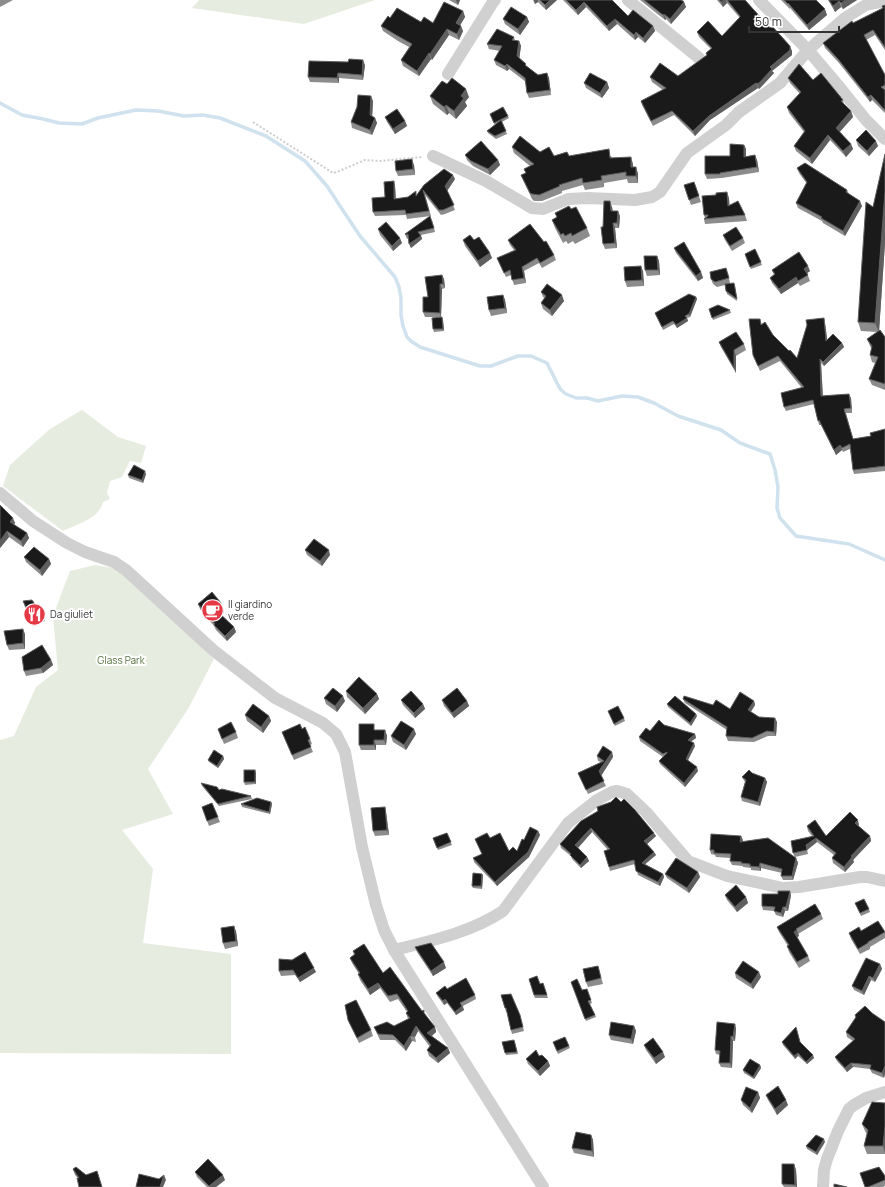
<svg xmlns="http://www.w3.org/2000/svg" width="885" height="1187" viewBox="0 0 885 1187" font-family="Manrope,sans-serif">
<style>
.green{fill:#e6ecdf}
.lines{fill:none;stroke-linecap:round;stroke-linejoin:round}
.stream{stroke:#cfe2ee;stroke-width:3.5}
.path{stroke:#cdcdcd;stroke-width:2;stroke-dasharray:2 2;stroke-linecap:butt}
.minor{stroke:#d0d0d0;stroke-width:12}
.wall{fill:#8c8c8c}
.shaded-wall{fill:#5f5f5f}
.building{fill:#1a1a1a;stroke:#5f5f5f}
.labels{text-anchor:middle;stroke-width:4;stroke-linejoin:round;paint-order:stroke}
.poi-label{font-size:10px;fill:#333;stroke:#fff;text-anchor:start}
.park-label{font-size:10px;fill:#56703f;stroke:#fff}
</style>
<rect width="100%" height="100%" fill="#fff"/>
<g class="green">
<path d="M199,0H375L304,24L192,8Z"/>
<path d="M82,410L118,437L146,446L141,463L130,461L122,477L110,481L107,493L110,499L103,502C99,519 77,524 63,531L3,486L10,465L50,429Z"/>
<path d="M95,565L118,569L214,659L188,709L148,769L173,814L122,830L153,869L143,943L231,954V1054L0,1053V740L14,736L36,687L58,670L53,616L70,571Z"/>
</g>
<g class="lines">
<path class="stream" d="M0,103L22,115L43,119L59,123L82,124L98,118L136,110L158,111L184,116L203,115L220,118L266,136L305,161L327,186L342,209L360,236L395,277L399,287L401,298V315L403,326L407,337L411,341L420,347L480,366H491L518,356H531L547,363L558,385L561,390L566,394L576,398H587L598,401L622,396L638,397L654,403L678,416L721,430L740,443L770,454L775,470L778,487L777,508L780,518L796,536L849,544L885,560"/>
<path class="path" d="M253,122L333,173L337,172L365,160L380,161L422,157"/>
<g class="minor">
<path d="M628,0L699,58"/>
<path d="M759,0L808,50L841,89L866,120L885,139"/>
<path d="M448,74L493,2L495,0"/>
<path d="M433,156L486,181L532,208L543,209L568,199L587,198L635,200L652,197L660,192L687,153L726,125L739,112L780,83L808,50L845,18L866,5L885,1"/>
<path d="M0,493L33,521L67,543L85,552L114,562L126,570L213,650L275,698L323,723L336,734L345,752L362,847L376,905L384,930L394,950L543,1187"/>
<path d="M394,950C431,941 472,932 503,911L568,823L597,800L612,792L617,791L627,794L646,812L688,861L727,876L783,888L799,887L860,877H867L885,881"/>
<path d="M823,1187L824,1170L827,1159L838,1131L849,1109L854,1105L866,1098L885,1092"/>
</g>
</g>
<g class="wall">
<path d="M0,0H13L0,7Z"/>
<path d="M449,0H460L458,5Z"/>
<path d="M533,0H557L546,10L538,2L535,4Z"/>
<path d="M563,0H612L628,16L653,26L655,31L645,43L638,37L635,40L617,24L609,31L586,7L578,15Z"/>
<path d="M640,0H683L686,7L671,24L666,19L665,20Z"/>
<path d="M717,0H745L792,51V55L772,71L774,73L761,87L759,89L758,88L710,120L695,136L674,115L653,126L642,105L641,101L663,90L652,82L650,77L678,76L707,56L706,53L711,49L699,37L697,32L722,36L740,18L727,3L723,7Z"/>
<path d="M781,0H816L827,15L809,30L790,8V9Z"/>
<path d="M828,0H857L843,9L841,7L835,12Z"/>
<path d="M885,5V50L875,35L866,40L885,75V113L872,100L870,102L839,63L825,48L823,43L853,23L883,9Z"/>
<path d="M463,11L465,17L460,25L463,31L459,40L449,35L432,60L431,59L419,76L403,66L401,60L409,47L398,41L383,31L381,26L390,18L421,22L433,23Z"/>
<path d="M527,17L529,22L520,35L505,24L503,19Z"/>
<path d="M514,37L515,41H519L521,46L519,58L526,66L538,75L547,73L549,78L551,95L529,98L527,93L526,82L509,69L507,71L496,65L494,60L500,51L489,49L487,44Z"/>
<path d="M365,65L363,80L339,78V83L310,82L308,77Z"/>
<path d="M788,78L813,80L843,100L844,105L851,111L853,117L839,132L851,144L853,149L846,157L830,140L812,164L796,151L794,146L804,132L789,113L787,107L800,94L790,83Z"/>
<path d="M607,82L609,88L602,98L586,88L584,83Z"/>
<path d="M447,84L469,97L465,102L467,106L456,119L449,113L447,115L433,104L430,96Z"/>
<path d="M373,101L372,116L375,118L377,123L372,135L352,128L351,122Z"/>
<path d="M490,114L508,116L509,118L502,122L507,134L496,139L488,133L487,131L495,125Z"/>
<path d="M385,117L405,121L407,126L395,134L387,122Z"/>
<path d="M856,140L878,146L869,156L858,146Z"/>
<path d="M744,145L746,149V157L757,160L759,172L722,178L707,179L705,174L730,156Z"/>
<path d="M512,147L540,152L554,156L567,152L569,156H611L612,158L633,164V167H636L638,174V183H628L627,179L604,183V187L585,190L583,185L562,191V193L542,201H534L532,199L524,182L521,175L526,173L524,169L530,166L514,153Z"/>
<path d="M885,154V243L879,331L885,337V390L872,385L869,379L875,363L872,362L870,355L872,349L870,346L867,339L877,332L861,331L858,322L873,207Z"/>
<path d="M465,155L498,160L500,165L490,175L473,166L467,160Z"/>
<path d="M414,165L415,175L398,176L396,171Z"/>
<path d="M797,168L847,190L849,194L862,206L845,236L823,223L822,221L798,208L796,203L807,184L799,173Z"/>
<path d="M455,179L447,191L455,210L445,214L441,215L425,195L431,216L407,219L406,215L375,216L373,212L385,197L395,186L396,199L408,197L417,195L424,185Z"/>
<path d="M694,182L701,202L691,205L684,185Z"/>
<path d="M729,198V205L745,215L747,221L705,224L704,219L705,218L704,215Z"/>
<path d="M612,207L613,211L620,216L619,228H615L617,248L605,249L603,244V227Z"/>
<path d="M571,209L587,228L590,236L575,244L573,241L568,244L566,241L563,243L555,228L552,220L557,217L555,213Z"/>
<path d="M432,220L435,232L421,235L422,239L411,248L409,238L407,239L405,234Z"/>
<path d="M378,229L402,243L393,251L380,235Z"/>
<path d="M723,235L743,238L745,243L732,251L725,240Z"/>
<path d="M463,240H474L492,258L480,267L465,246Z"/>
<path d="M508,240L554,255L556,260L542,268L539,263L524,271L526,283L514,285L511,275L506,277L497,258L514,250L510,245Z"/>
<path d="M674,248L701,272L703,278L698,281L676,253Z"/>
<path d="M755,249L762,265L751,269L745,254Z"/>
<path d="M657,256L659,261L660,275L647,276L645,270Z"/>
<path d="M772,270L810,271L807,273L810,281L800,286L798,283L781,294L772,283L770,278L774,275Z"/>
<path d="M643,271L644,286L627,287L625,281Z"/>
<path d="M728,274L730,283L735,285L737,301L727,294L725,285L717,287L713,284L711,279Z"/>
<path d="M442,275L444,279L445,288L442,289L441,317H425L423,312L428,297Z"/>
<path d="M541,292L564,301L552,316L543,309L541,303L545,298L543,297Z"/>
<path d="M503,295L505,300L507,313L491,316L489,310Z"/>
<path d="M696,297L697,299L690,317L687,318L688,321L677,328L674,324L663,330L655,313Z"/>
<path d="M709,309L730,310L731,313L713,320Z"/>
<path d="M760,319L762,325L797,358L825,323L827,340L842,343L844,347L824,366L821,363L823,396L851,398L852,413H846L853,439L871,436L885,429V471L854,474L853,470L850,449L843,452L842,450L836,455L821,425H819L814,404L786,411L784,407L802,388L780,361L760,371L753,355Z"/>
<path d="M443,320L444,331L434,332L433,329Z"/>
<path d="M719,342L744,344L746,350L736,356V373L721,347Z"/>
<path d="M146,474L143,483L129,478L128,475Z"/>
<path d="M0,505L15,523L14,525L27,533L29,538L23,547L9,537L0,548Z"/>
<path d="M305,550L330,555L322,566L307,555Z"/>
<path d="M24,557L49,559L51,564L42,576L26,562Z"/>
<path d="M23,601L43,616L45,621L34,625L25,607Z"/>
<path d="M221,603L224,612L221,615L234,627L236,632L227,641L216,630L214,626L200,609L198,604Z"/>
<path d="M25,634V649L9,650L7,645Z"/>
<path d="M51,660L53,665L43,673L26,676L24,671Z"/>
<path d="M346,691L377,694L379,699L365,714L347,697Z"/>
<path d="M324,698L345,701L337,712L326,704Z"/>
<path d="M683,699L730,709L754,701L755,705L751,712L759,717L777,722L776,736H768L754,742L728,741L726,736L727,730L685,703Z"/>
<path d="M401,700L423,704L425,709L415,718L403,705Z"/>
<path d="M442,700L467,701L469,706L454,718L444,706Z"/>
<path d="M667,704L697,716L691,726L668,707Z"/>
<path d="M608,711L624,718L625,721L615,726Z"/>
<path d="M245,715L269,716L271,721L263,733L247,721Z"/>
<path d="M664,725L695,734L696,738L691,741L695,746L688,760L698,771L685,787L660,764L659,761L663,757L640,741L639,737L650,731Z"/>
<path d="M218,729L236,732L238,738L224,744Z"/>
<path d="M302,729L310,739L312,744L310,745L313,752L294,760L282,732Z"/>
<path d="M376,730H385L387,736L386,745H376V750H361L359,745Z"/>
<path d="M416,734L406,750L393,742L391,736Z"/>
<path d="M612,752L613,757L601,776L606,786L588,794L578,773L601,762L598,761L597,756Z"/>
<path d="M223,756L224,759L218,768L209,762L208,760Z"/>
<path d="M255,770L256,773V784L245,785L244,782Z"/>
<path d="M752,773L765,778L767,782L760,806L742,801L741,797L745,782L742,777Z"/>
<path d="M201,783L219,790L251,796L252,799L219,806L202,786Z"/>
<path d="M271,802L272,804L270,814L242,807L241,804Z"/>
<path d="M621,802L656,836L647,844L656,855L645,864L663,874L664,877L660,886L638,875L635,864L610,871L609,867L608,850L592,832L578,848L587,857L589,861L581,868L572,859L571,856L561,848L560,844Z"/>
<path d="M212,803L220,822L209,826L202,807Z"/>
<path d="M385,807L386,812L389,835L375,836L373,831Z"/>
<path d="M859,825L858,826L870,836L871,841L853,860L854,862L845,872L833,863L832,858L834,855L817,842L807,850L808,854L795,857L796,858L798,863L793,880H783L781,876L782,873L761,868V871L751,870V868L743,867V866L732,865L730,861V858L716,857L715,855L711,854L710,850L743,840L742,842L795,857L793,853L812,836L808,831L807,826L826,836Z"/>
<path d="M538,831L540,835L529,857L497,886L474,862L473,858L482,854L475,839L490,838L509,851H517L524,840Z"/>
<path d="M447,833L452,845L438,850L433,838Z"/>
<path d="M698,872L700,877L689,893L667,878L665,874Z"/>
<path d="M482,874L483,876L482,889L473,888L472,886Z"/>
<path d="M725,895L746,897L748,903L737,912L727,900Z"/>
<path d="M791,895L788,911H785L783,917L776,915L774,911L763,910L762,906Z"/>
<path d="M855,903L869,909L870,912L861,916Z"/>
<path d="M821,914L823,919L798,934L799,936L797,937L808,956L810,961L799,968L789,952L787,946H788L779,932L777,927Z"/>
<path d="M236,931L238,946L225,949L223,943Z"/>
<path d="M861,931L885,932V938L870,947V949L860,954L851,939L849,933Z"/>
<path d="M415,947L446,968L433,976L417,952Z"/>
<path d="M353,951L383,973L426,1015V1016L435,1027L436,1032L432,1036L448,1048L450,1053L438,1063L429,1056L427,1050L430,1047L418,1031L415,1037L416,1042L412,1041L406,1051L395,1040H380L374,1027L394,1026L408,1019L406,1013L407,1012L398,999L390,1002L380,988L370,995L360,980L358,974H359L352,963L350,958L354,955Z"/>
<path d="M279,959L316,972L300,982L295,975L281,976L279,971Z"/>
<path d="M880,964L882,969L875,982L871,980L864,995L854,990L852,986Z"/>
<path d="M598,966L603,984L588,987L586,982Z"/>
<path d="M735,973L761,977L753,989L736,978Z"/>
<path d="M529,979L540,984L543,983L548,998H535Z"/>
<path d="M571,982L582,990L587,989L592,1003L590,1004L596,1017L586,1021Z"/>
<path d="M447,989L475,995L476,999L463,1006L464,1010L456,1015L447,1003L444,1005L438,997L436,993Z"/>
<path d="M501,995L520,1015L524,1031L512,1034L511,1030L507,1012H506L505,1008Z"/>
<path d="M865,1006L884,1078L872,1073L870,1069L853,1067L847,1072L837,1061L835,1057L853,1041L847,1037L846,1032L856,1018L855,1015Z"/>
<path d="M348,1020L371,1030L373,1036L359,1043Z"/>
<path d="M634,1026L636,1031L633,1044L611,1040L609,1035Z"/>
<path d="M736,1028L735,1041H733L732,1068L721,1067L719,1063L720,1055L716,1054L715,1050Z"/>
<path d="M502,1042H515L518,1054L506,1055Z"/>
<path d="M782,1042H800L814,1058L807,1064L798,1056L795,1059L783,1045Z"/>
<path d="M554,1045L569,1046L570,1048L558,1054Z"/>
<path d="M644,1045L665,1057L656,1064L646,1050Z"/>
<path d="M526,1059L548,1061L550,1066L540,1076L528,1064Z"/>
<path d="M760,1065L761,1068L754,1079L744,1073L743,1070Z"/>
<path d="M758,1092L760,1098L752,1113L743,1105L741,1100Z"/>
<path d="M766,1095L788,1105L777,1115L768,1100Z"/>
<path d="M885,1103V1154H867L864,1146L867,1134L865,1131L862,1124Z"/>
<path d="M591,1135L593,1140L594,1157L574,1153L572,1148Z"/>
<path d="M825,1142L817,1155L807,1149L806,1146Z"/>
<path d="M794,1164L796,1170L797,1187H784L782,1184Z"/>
<path d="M73,1169L86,1175L78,1178L75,1175Z"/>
<path d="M195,1172L225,1180L216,1187H207L197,1177Z"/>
<path d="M885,1176V1186L883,1187H865Z"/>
</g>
<g class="shaded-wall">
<path d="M456,0H460L458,5Z"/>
<path d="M534,0H538V2L535,4Z"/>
<path d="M550,0H557L546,10L545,5Z"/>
<path d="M724,0H726L727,3L723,7L721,2Z"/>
<path d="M846,0H857L843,9L841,3Z"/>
<path d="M839,1L841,7L835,12L833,6Z"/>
<path d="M584,2L586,7L578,15L576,10Z"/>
<path d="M684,2L686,7L671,24L670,19Z"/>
<path d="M825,9L827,15L809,30L807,25Z"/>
<path d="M463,11L465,17L458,29L456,23Z"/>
<path d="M664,14L666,19L665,20L663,15Z"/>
<path d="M527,17L529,22L520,35L518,29Z"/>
<path d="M615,19L617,24L609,31L607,26Z"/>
<path d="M461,26L463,31L459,40L457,34Z"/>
<path d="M653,26L655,31L645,43L643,38Z"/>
<path d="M447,29L449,35L432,60L430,54Z"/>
<path d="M636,32L638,37L635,40L634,35Z"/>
<path d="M519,41L521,46L519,61L517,56Z"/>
<path d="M790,46L792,51V55L772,71L774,73L761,87L759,89L757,84L770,67Z"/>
<path d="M429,53L431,59L419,76L417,71Z"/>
<path d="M363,60L365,65L363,80L362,75Z"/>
<path d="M507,64L509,69L507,71L505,66Z"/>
<path d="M338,73L339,78V83L337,78Z"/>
<path d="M547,73L549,78L551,95L550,90Z"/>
<path d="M607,82L609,88L602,98L600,93Z"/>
<path d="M756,83L758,88L710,120L695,136L693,131L709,116Z"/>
<path d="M466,89L469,97L465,102L467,106L456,119L454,111L461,96Z"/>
<path d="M871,95L872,100L870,102L868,97Z"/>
<path d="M371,96L373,101L372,121L370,115Z"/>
<path d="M446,105L449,113L447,115L444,107Z"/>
<path d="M851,111L853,117L838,134L836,128Z"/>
<path d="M375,118L377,123L372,135L370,130Z"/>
<path d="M405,121L407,126L395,134L393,129Z"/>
<path d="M828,135L830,140L812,164L810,158Z"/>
<path d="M876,141L878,146L869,156L867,151Z"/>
<path d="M851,144L853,149L846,157L843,151Z"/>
<path d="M744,145L746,149V162L744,157Z"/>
<path d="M755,155L757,160L759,172L757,167Z"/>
<path d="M631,157L633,164V173L631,167Z"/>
<path d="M412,159L414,165L415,175L413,169Z"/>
<path d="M498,160L500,165L490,175L488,169Z"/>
<path d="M636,167L638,174V183L636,176Z"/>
<path d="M453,175L455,179L447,191L445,186Z"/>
<path d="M394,181L395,186L396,203L394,199Z"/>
<path d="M727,192L729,198L730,211L728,206Z"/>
<path d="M885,192V243L879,332L875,323Z"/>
<path d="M610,201L612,207L613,216L611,211Z"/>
<path d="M860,201L862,206L845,236L843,231Z"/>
<path d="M618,211L620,216L619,228L617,223Z"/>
<path d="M613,223L615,228L617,248L615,243Z"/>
<path d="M421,236L422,239L411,248L409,244Z"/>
<path d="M400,238L402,243L393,251L392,246Z"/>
<path d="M490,253L492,258L480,267L478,261Z"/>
<path d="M657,256L659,261L660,275L658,270Z"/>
<path d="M641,266L643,271L644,286L642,280Z"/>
<path d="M808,266L810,271L806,274L804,269Z"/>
<path d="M522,267L524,271L526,283L524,278Z"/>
<path d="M701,272L703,278L698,281L696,276Z"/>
<path d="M442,275L444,279L445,288L443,284Z"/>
<path d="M796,277L798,283L781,294L779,289Z"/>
<path d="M440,284L442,289L441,317L440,313Z"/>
<path d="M503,295L505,300L507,313L505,308Z"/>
<path d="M562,295L564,301L552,316L550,310Z"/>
<path d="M696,297L697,299L690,317L689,314Z"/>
<path d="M442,317L443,320L444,331L443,329Z"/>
<path d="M687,318L688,321L677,328L676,325Z"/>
<path d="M824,318L825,323L828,345L826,341Z"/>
<path d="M842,343L844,347L824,366L823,362Z"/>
<path d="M734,350L736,356V373L734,368Z"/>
<path d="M820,359L821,363L823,401L821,396Z"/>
<path d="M849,394L851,398L852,413L851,408Z"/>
<path d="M840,445L842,450L836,455L834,450Z"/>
<path d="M145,471L146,474L143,483L142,480Z"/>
<path d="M13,518L15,523L12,528L10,522Z"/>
<path d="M7,531L9,537L0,548V541Z"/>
<path d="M27,533L29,538L23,547L21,541Z"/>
<path d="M329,550L330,555L322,566L320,561Z"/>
<path d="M49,559L51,564L42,576L40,570Z"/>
<path d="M221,603L224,612L219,616L217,611Z"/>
<path d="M234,627L236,632L227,641L225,636Z"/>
<path d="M23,629L25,634V649L23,643Z"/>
<path d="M51,660L53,665L43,673L41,668Z"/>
<path d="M377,694L379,699L365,714L363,708Z"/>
<path d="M343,696L345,701L337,712L335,706Z"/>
<path d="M467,701L469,706L454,718L452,713Z"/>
<path d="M754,701L755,705L749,714L748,710Z"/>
<path d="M423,704L425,709L415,718L414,713Z"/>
<path d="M696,714L697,716L691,726L690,723Z"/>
<path d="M269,716L271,721L263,733L261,727Z"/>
<path d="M775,718L777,722L776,736L774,732Z"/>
<path d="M414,729L416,734L406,750L404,745Z"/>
<path d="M385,730L387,736L386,745L384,740Z"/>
<path d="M695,734L696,738L689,743L688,740Z"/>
<path d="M374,740L376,745V750L374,745Z"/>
<path d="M694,743L695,746L687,762L686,759Z"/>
<path d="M612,752L613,757L601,776L599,771Z"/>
<path d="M223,756L224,759L218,768L217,766Z"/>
<path d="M697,767L698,771L685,787L684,783Z"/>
<path d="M255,770L256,773V784L255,782Z"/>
<path d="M765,778L767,782L760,806L758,802Z"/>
<path d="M271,802L272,804L270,814L269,812Z"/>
<path d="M385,807L386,812L389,835L387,830Z"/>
<path d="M858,820L859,825L856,827L855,823Z"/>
<path d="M591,828L592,832L577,849L575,845Z"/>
<path d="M538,831L540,835L529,857L497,886L495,882Z"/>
<path d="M654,833L656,836L646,845L644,841Z"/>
<path d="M741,836L743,840L742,846L740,842Z"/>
<path d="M870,836L871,841L853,860L854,862L845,872L844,867L851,856Z"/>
<path d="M816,838L817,842L807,850L808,854L806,845Z"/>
<path d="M654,852L656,855L643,866L642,863Z"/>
<path d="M587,857L589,861L581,868L580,865Z"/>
<path d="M796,858L798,863L793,880L792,876Z"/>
<path d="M760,863L761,868V871L759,867Z"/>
<path d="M698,872L700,877L689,893L687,888Z"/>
<path d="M482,874L483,876L482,889L481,886Z"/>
<path d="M663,874L664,877L660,886L658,882Z"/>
<path d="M790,891L791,895L788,911L786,907Z"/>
<path d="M746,897L748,903L737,912L735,907Z"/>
<path d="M783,907L785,911L783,917L781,913Z"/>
<path d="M234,926L236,931L238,946L236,941Z"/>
<path d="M797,930L799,936L796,938L794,932Z"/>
<path d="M444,962L446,968L433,976L431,971Z"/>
<path d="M880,964L882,969L875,982L873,978Z"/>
<path d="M314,968L316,972L300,982L298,978Z"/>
<path d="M759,972L761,977L753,989L751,984Z"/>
<path d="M869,976L871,980L864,995L862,991Z"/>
<path d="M378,983L380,988L370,995L368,989Z"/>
<path d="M445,999L447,1003L444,1005L443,1001Z"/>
<path d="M462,1006L464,1010L456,1015L455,1012Z"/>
<path d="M735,1024L736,1028L735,1041L733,1037Z"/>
<path d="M416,1026L418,1031L415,1037L411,1035Z"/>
<path d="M634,1026L636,1031L633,1044L631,1039Z"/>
<path d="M435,1027L436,1032L429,1038L427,1033Z"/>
<path d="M410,1036L412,1041L406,1051L404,1046Z"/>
<path d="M731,1036L733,1041L732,1068L730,1063Z"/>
<path d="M448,1048L450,1053L438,1063L436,1058Z"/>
<path d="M663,1052L665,1057L656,1064L654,1058Z"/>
<path d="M798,1053V1056L795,1059L794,1056Z"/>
<path d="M813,1055L814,1058L807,1064L806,1062Z"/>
<path d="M548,1061L550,1066L540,1076L538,1071Z"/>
<path d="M851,1063L853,1067L847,1072L845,1068Z"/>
<path d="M760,1065L761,1068L754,1079L753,1077Z"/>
<path d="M885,1066V1075L884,1078L882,1073Z"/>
<path d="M758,1092L760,1098L752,1113L750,1108Z"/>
<path d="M786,1100L788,1105L777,1115L775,1109Z"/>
<path d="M885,1126V1153L883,1146Z"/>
<path d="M591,1135L593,1140L594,1157L592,1151Z"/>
<path d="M824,1139L825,1142L817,1155L816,1152Z"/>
<path d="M794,1164L796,1170L797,1187H796L795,1185Z"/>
<path d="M164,1175L166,1180L163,1187H160Z"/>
<path d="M223,1175L225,1180L216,1187H209V1186Z"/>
</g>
<g class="building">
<path d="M540,0H550L545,5Z"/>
<path d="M566,0H612L628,16L633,10L653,26L643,38L636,32L634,35L615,19L607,26L584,2L576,10Z"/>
<path d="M644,0H681L684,2L670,19L664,14L663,15Z"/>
<path d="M719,0H724L721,2Z"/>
<path d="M727,0H745L770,28L772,26L790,46V50L770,67L772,69L760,82L757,84L756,83L709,116L693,131L672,111L651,121L641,101L666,88L650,77L660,63L678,76L707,55L706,53L712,48L697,32L708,21L722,36L740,17V16Z"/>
<path d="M784,0H816L825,9L807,25L788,3V4Z"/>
<path d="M829,0H846L841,3L839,1L833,6Z"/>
<path d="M444,2L463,11L456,23L461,26L457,34L447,29L430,54L429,53L417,71L401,60L412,44L396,35L381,26L388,16L390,18L397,8L421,22L424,17L433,23Z"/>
<path d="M885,5V47L873,30L864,35L885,75V85L881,87L885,90V110L871,95L868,97L838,59L823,43L852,21L853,23L883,8L882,6Z"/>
<path d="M511,7L527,17L518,29L503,19Z"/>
<path d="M497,29L514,37L512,40L519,41L517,56L526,64L525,65L538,75L547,73L550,90L527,93L525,78L507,64L505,66L494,60L502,46L487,44Z"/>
<path d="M349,59L363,60L362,75L338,73L337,78L308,77L309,61L348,62Z"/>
<path d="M799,64L813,80L821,73L843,100L841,101L851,111L836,128L851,144L843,151L828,135L810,158L794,146L805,131L787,107L801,92L788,78Z"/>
<path d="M590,73L607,82L600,93L584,83Z"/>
<path d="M452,78L466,89L461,96L464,98L454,111L446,105L444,107L430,96L442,81L447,84Z"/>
<path d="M358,95L371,96L370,115L375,118L370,130L351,122L357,107Z"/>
<path d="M503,107L508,116L494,123L490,114Z"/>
<path d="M397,109L405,121L393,129L385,117Z"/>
<path d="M501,120L506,131L495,136L487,131Z"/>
<path d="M866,130L876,141L867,151L856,140Z"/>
<path d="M520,136L540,152L549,147L554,156L567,152L569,156L609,149L610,158L631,157V167H636V176H626V172L601,176L602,180L583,183L582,178L559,185L560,186L539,195L532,194L530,193L521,175L526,173L524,169L534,164L512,147Z"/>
<path d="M481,141L498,160L488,169L471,161L465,155Z"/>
<path d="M730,144L744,145V157L755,155L757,167L720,173V174H705V156H730Z"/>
<path d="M885,154V192L875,323L858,322L866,202L873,207Z"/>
<path d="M412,159L413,169L396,171L395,161Z"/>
<path d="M805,163L847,190L846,192L860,201L843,231L821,218L822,217L796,203L807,182L797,168Z"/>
<path d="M444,169L453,175L445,186L454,205L443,210H439L423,190L429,211L406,214L405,210L373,212L372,198L385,197L384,182L394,181V199L408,197L416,191V196L424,185Z"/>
<path d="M694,182L699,196L689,200L684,185Z"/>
<path d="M727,192L728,206L738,201L745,215L704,219L708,216V215H704L702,196L716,195V193Z"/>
<path d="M604,201H610L611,211H618L617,223H613L615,243L603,244L601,227H603Z"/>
<path d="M569,206L571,209L576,207L587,228L572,236L571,233L565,236L563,233L561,235L552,220L557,217L555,213Z"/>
<path d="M430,216L434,228L418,232L421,236L409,244L408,234L406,235L405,234Z"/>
<path d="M386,222L400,238L392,246L378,229Z"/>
<path d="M530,224L544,242L546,241L554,255L540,263L537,258L522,267L524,278L512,280L510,270L504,273L497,258L516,250L508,240Z"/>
<path d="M736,227L743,238L730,246L723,235Z"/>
<path d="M470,235L474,240L479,237L490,253L478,261L463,240Z"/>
<path d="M684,242L701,272L696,276L674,248Z"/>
<path d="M755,249L761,262L750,267L745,254Z"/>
<path d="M799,252L808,266L804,269L808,275L798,281L796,277L779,289L770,278L775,274L772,270Z"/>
<path d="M644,256H657L658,270H645Z"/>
<path d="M641,266L642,280L625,281L624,267Z"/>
<path d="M726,268L729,278L715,282L711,279L710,272Z"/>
<path d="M442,275L443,284H440V313L423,312V297H428L425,277Z"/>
<path d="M734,283L737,299L726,291L725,284Z"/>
<path d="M547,284L562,295L550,310L541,303L546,296L541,292Z"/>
<path d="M689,294L696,297L689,314L685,316L687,318L676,325L673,321L662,327L655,313Z"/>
<path d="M503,295L505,308L489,310L487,297Z"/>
<path d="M718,305L730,310L712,318L709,309Z"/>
<path d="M442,317L443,329H433L432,318Z"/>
<path d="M824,318L826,341L833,334L842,343L823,362L820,359L821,396L849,394L851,408L844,409L853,439L871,436L870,433L885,429V466L853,470L850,444L842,448L840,445L834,450L819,420L818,421L813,400L784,407L781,393L804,387L778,356L758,366L753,355L749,319H760L761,325L765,322L773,335L789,351L790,350L797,358L807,325L806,320Z"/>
<path d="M880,330L885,337V384L869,379L878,357L870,355L872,346L867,339Z"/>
<path d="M736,332L744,344L734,350V368L719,342Z"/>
<path d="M134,465L145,471L142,480L128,475Z"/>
<path d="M0,505L13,518L10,522L27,533L21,541L7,531L0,541Z"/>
<path d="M314,539L329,550L320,561L305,550Z"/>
<path d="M34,547L49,559L40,570L24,557Z"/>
<path d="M212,592L221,603L220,604L222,606L217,611L234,627L225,636L214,625L215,624L198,604Z"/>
<path d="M32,600L43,616L32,619L23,601Z"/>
<path d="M23,629V643L7,645L4,631Z"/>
<path d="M42,645L51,660L41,668L24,671L22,657Z"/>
<path d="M359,677L377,694L363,708L346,691Z"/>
<path d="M333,688L343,696L335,706L324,698Z"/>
<path d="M457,688L467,701L452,713L442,700Z"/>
<path d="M411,691L423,704L414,713L401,700Z"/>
<path d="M740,692L754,701L748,710L759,717L775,718L774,732L767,731L752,738L726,736L727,727L683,699L684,696L713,705L716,700L730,709Z"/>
<path d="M675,696L696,714L690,723L667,704Z"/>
<path d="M253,704L269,716L261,727L245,715Z"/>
<path d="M618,706L624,718L614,724L608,711Z"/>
<path d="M659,720L664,725L695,734L688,740L694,743L686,759L697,767L684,783L659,761L667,753V752L663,754L639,737L646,728L650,731Z"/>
<path d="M401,721L414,729L404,745L391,736Z"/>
<path d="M231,722L236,732L222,739L218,729Z"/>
<path d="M300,724L302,729L305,727L310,739L308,740L311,747L292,755L282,732Z"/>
<path d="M359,724H374V730H385L384,740H374V745H359Z"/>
<path d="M603,746L612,752L599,771L604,781L586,790L578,773L604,761L597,756Z"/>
<path d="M214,750L223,756L217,766L208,760Z"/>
<rect x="244" y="770" width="11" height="12"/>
<path d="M749,770L752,773L765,778L758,802L741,797L746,780L742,777Z"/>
<path d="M201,783L217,787L219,790L222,789L251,796L218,804Z"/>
<path d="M616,797L621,802L624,799L635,810L654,833L644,841L654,852L642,863L663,874L658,882L636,871L634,860L609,867L604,851L610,849L591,828L575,845L587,857L580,865L570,855L571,854L560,844L581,821L598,811L597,807L611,802Z"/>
<path d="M257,798L271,802L269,812L241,804Z"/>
<path d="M212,803L218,817L207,821L202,807Z"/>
<path d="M385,807L387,830L373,831L371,808Z"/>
<path d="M850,812L858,820L855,823L870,836L851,856L852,857L844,867L832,858L836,853L816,838L806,845L807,850L793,853L791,841L814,836L807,826L815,820L826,836Z"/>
<path d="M530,827L538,831L528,852L495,882L473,858L482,854L475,839L487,833L490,838L500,833L509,851L513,847L517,851L522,839L524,840Z"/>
<path d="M447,833L451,842L437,848L433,838Z"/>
<path d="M711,834L741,836L740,842L768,838L796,858L792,876H781L782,869L760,863L759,867L750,866V864L741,863L742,862L730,861L731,854L714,853V850H710Z"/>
<path d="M676,858L698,872L687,888L665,874Z"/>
<path d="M473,873L482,874L481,886H472Z"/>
<path d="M736,885L746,897L735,907L725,895Z"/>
<path d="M778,891H790L786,907H783L781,913L774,911L775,907L762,906V894H778Z"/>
<path d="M864,899L869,909L860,913L855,903Z"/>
<path d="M815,904L821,914L796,929L797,930L794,932L808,956L797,962L787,946L789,945L777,927Z"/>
<path d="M878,921L885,932L868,942V943L858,949L849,933L859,927L861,931Z"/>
<path d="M234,926L236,941L223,943L221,928Z"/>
<path d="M431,943L444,962L431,971L415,947Z"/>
<path d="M364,944L383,973L390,967L422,1011L424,1010V1013L435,1027L427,1033L448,1048L436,1058L427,1050L431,1045L416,1026L411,1035L414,1036H410L404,1046L393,1035L378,1034L374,1027L387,1022L394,1026L410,1018L406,1013L408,1011L397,994L388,996L378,983L368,989L358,974L360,973L350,958L355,954L353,951Z"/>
<path d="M305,952L314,968L298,978L293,970L279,971V959L292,960Z"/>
<path d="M866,958L880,964L873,978L869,976L862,991L852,986Z"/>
<path d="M743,961L759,972L751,984L735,973Z"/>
<path d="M598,966L601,978L586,982L583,969Z"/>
<path d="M537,976L540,984L543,983L547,995H534L529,979Z"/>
<path d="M466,978L475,995L460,1003L462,1006L455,1012L445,999L443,1001L436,993L445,986L447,989Z"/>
<path d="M577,979L582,990L587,989L591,1000L588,1001L595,1015L585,1019L571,982Z"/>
<path d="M511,994L520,1015L523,1027L511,1030L506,1008H505L501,995Z"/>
<path d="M356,1000L371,1030L357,1038L348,1020L345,1005Z"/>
<path d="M865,1006L872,1013L885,1022V1066L882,1073L870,1069L871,1065L851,1063L845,1068L835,1057L855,1039L846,1032L856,1017L855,1015Z"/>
<path d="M611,1022L634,1026L631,1039L609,1035Z"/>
<path d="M717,1022L735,1024L733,1037L731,1036L730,1063H719L720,1051L715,1050Z"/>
<path d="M796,1027L800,1042L813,1055L806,1062L798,1053L794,1056L782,1042Z"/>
<path d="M565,1037L569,1046L557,1051L553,1042Z"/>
<path d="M653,1038L663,1052L654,1058L644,1045Z"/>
<path d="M514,1040L517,1052L505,1053L502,1042Z"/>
<path d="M536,1050L539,1056L542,1055L548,1061L538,1071L526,1059Z"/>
<path d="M750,1059L760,1065L753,1077L743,1070Z"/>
<path d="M778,1086L786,1100L775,1109L766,1095Z"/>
<path d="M746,1087L758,1092L750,1108L741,1100Z"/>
<path d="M872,1102L885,1103V1126L883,1146H864L868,1130L862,1124Z"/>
<path d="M576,1132L591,1135L592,1151L572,1148Z"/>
<path d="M816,1135L824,1139L816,1152L806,1146Z"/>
<path d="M208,1159L223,1175L209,1186L195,1172Z"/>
<path d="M782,1164H794L795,1185L782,1184Z"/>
<path d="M76,1167L86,1175L97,1171L102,1187H79L77,1178H79L73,1169Z"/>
<path d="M879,1167L885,1176V1180L868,1187H865L860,1173Z"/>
<path d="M139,1174L159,1179L164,1175L160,1187H136Z"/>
<path d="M834,1184L847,1187H834Z"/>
</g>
<defs>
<symbol id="cafe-disc" viewBox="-11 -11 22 22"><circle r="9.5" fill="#e63946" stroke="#fff"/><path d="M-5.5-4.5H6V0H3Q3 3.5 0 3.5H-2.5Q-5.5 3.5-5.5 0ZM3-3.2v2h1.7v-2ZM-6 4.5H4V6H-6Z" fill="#fff"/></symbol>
<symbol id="restaurant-disc" viewBox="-11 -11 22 22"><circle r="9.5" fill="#e63946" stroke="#fff"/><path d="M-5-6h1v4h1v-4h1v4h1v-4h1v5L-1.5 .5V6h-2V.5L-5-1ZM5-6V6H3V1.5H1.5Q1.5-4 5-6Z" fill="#fff"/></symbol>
</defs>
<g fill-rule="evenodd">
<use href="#cafe-disc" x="200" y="598" width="25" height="25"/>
<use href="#restaurant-disc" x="22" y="602" width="25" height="25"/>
</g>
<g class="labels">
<g class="poi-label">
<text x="228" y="608">Il giardino<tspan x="228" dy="12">verde</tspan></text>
<text x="50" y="618">Da giuliet</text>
</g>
<g class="park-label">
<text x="121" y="664">Glass Park</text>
</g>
</g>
<path d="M749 26v6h90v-6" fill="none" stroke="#333333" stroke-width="2"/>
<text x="755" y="26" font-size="12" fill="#333333" stroke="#ffffff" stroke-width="3" paint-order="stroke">50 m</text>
</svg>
